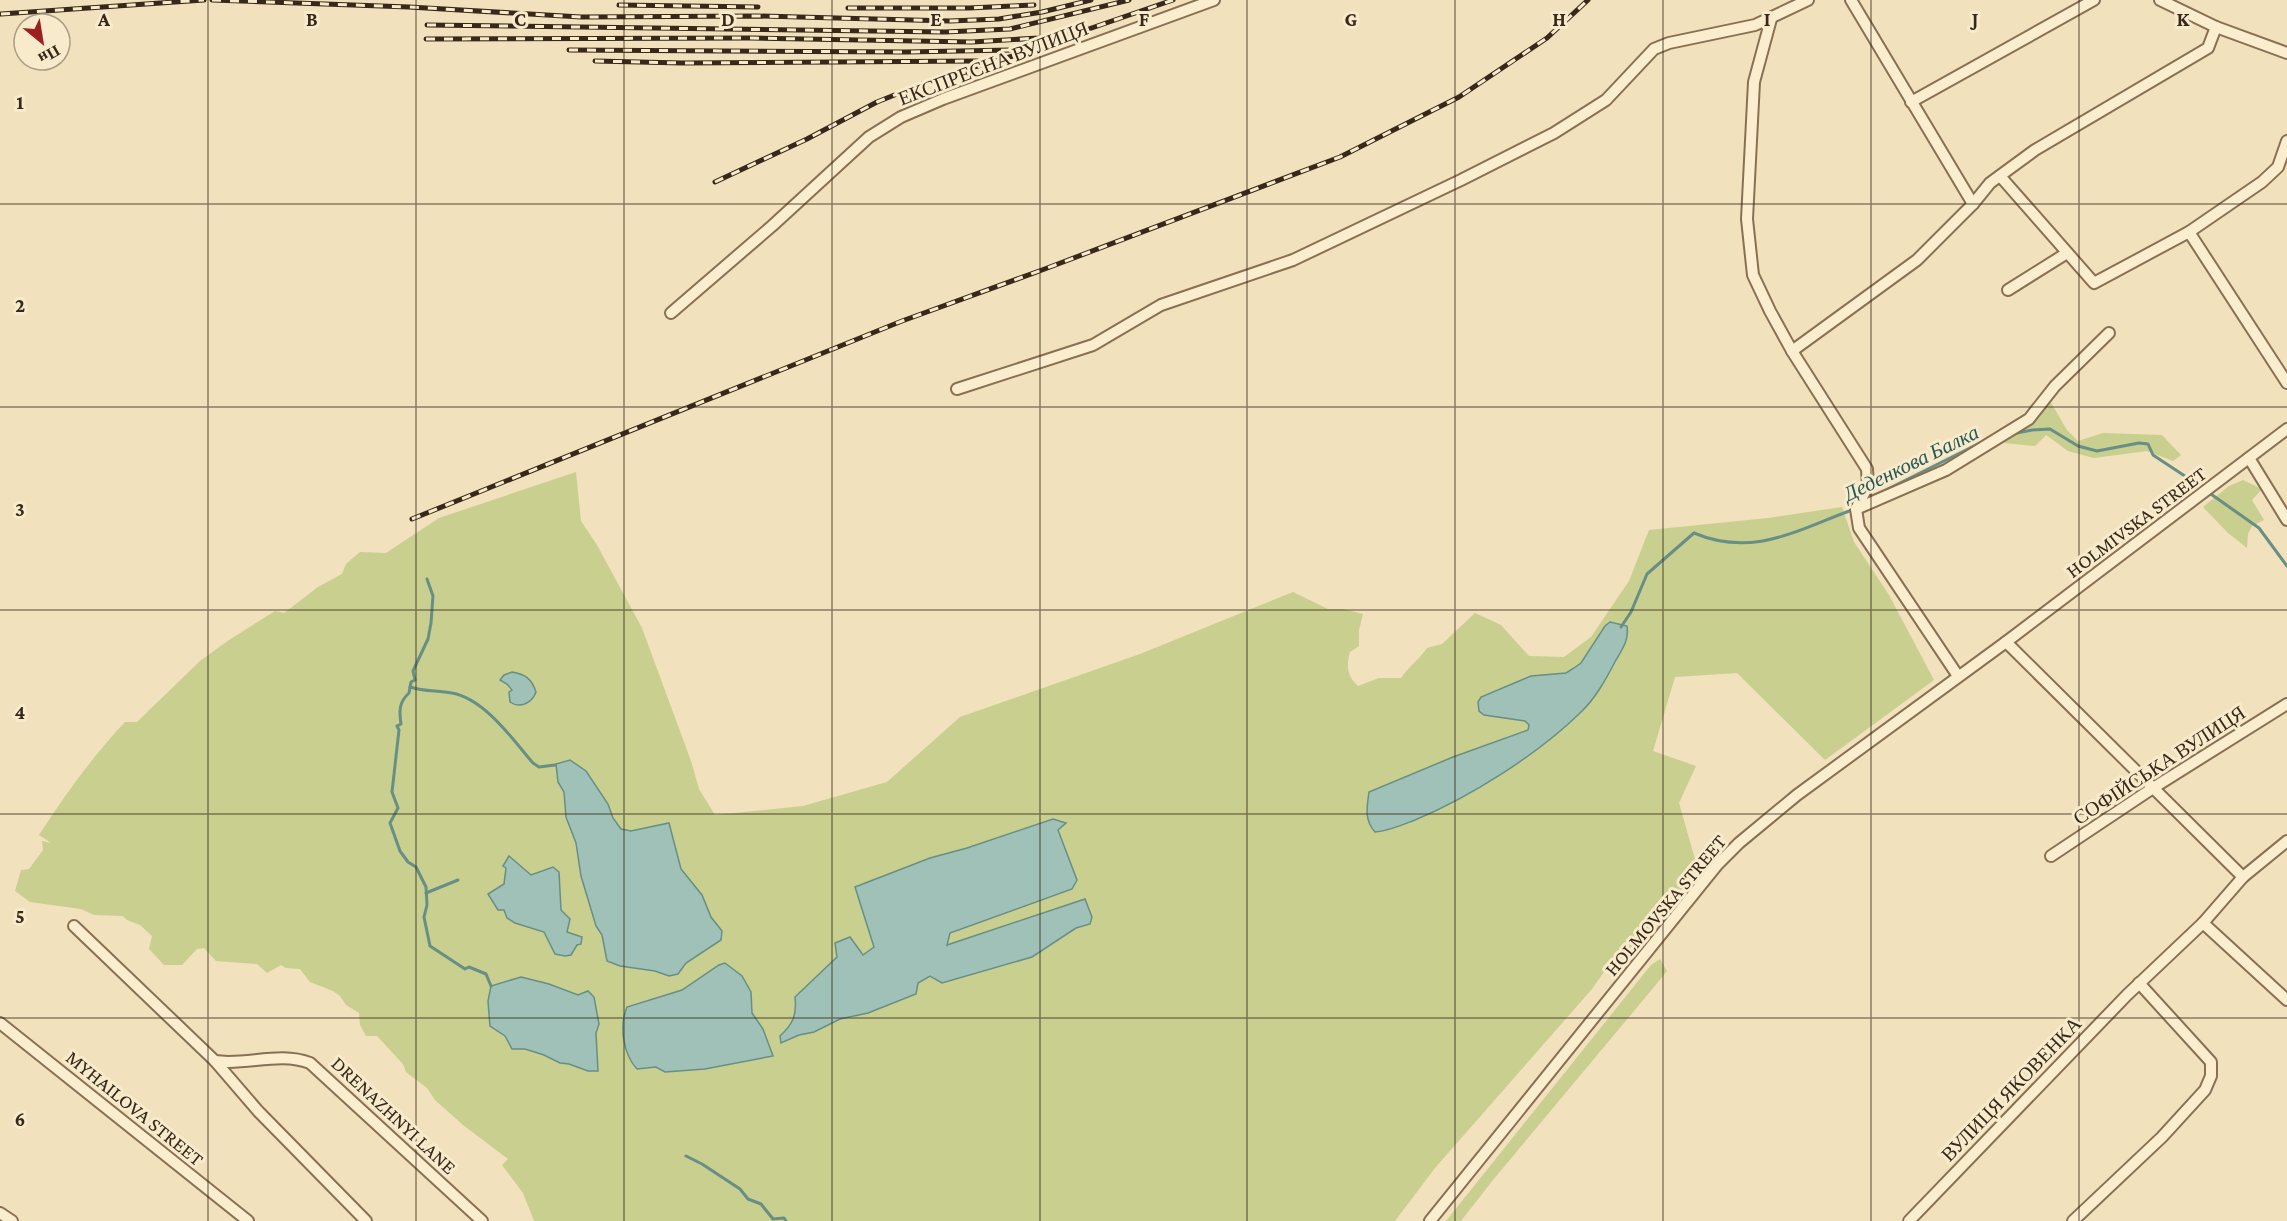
<svg xmlns="http://www.w3.org/2000/svg" width="2287" height="1221" viewBox="0 0 2287 1221" font-family="'Crimson Pro',serif">
<style>
.green{fill:#c8cf8f}
.water{fill:#a0c1b7;stroke:#678f85;stroke-width:1.5}
.lines{fill:none;stroke-linecap:round;stroke-linejoin:round}
.stream{stroke:#678f85;stroke-width:3}
.minor-casing{stroke:#897054;stroke-width:14}
.minor{stroke:#fbeecf;stroke-width:10}
.rail-casing{stroke:#37281a;stroke-width:5}
.rail{stroke:#f8ebcc;stroke-width:3;stroke-dasharray:9;stroke-linecap:butt}
.grid{fill:none;stroke:#37281a;stroke-width:1.5;stroke-opacity:0.55}
.labels{text-anchor:middle;stroke-width:6;stroke-linejoin:round;paint-order:stroke}
.street-label{font-size:20px;fill:#37281a;stroke:#f8ebcc}
.water-label{font-size:21px;font-style:italic;fill:#285855;stroke:#f8ebcc}
.grid-label{font-size:20px;text-anchor:middle;font-weight:bold;fill:#37281a;stroke:#f8ebcc;stroke-width:6;stroke-linejoin:round;paint-order:stroke}
</style>
<rect width="100%" height="100%" fill="#f1e1bc"/>
<g class="green">
<path d="M2050,401L2067,430L2078,441L2103,433L2162,435L2181,455L2173,461L2147,451L2094,458L2068,451L2046,435L2035,446L2004,443Z"/>
<path d="M576,472L581,521L597,545L642,628L691,761L699,789L715,815L803,806L887,782L960,717L1140,654L1293,592L1328,609H1344L1363,614L1359,630V646L1350,652C1346,666 1347,676 1358,686L1379,678H1401C1409,666 1419,660 1427,648L1442,644L1475,613L1501,625L1529,656L1564,657L1591,637L1629,581L1649,530L1768,518L1842,507L1854,542L1889,595L1934,680L1825,760L1737,673L1675,677L1653,751L1696,766L1679,803L1698,870L1629,956L1618,952L1592,989L1435,1168L1395,1221H534L523,1193L502,1165L508,1159L463,1125L435,1100L427,1088L406,1072L403,1064L377,1036H366L360,1025L359,1013L346,1005L340,996L333,991L310,982L300,969L286,968L281,965L267,973L257,964L216,961L204,948L197,949L182,965H164L149,949L152,936L140,925L127,920L123,916L94,915L81,909L30,902L15,891L21,870L29,869L43,850L42,841L51,843L39,835C65,795 92,757 125,722H137L200,661L229,640L275,611L284,613L318,587L342,574L346,564L360,552L386,553L439,518Z"/>
<path d="M2243,480L2262,489L2252,500L2264,520L2252,526L2248,534L2247,548L2228,533L2203,507L2229,486Z"/>
<path d="M1660,959L1667,971L1654,987L1493,1180L1461,1221H1446L1651,965Z"/>
</g>
<g class="water">
<path d="M1610,622L1627,626C1629,640 1623,648 1616,660C1606,679 1596,698 1580,713C1537,755 1470,797 1415,820C1402,825 1389,831 1375,832C1364,820 1367,807 1369,792L1453,757L1528,730L1529,725L1525,721L1484,715L1479,711L1478,702L1481,697L1531,676L1566,673L1574,668L1581,663L1605,626Z"/>
<path d="M512,672C525,674 532,679 536,692C532,703 520,709 510,702L509,692L512,690L507,684L500,680L504,675Z"/>
<path d="M570,760L586,771L608,804L613,818L621,829L631,831L669,823L681,869L702,895L711,917L722,931L721,940L686,963L678,974L669,976L655,971L620,966L607,961L602,935L596,926L581,876L576,843L566,817L564,792L558,782L556,764Z"/>
<path d="M1053,819L1066,823L1058,830L1077,880L1072,889L950,933L947,945L1085,899L1092,917L1090,924L1076,928L1032,957L942,983L930,976L918,983L916,994L868,1013L840,1019L814,1032L799,1035L781,1043L780,1036C793,1024 797,1015 795,997L837,957L835,943L850,937L863,955L874,947L855,887L930,858L967,848Z"/>
<path d="M509,856L531,875L553,867L559,872L561,910L570,919L567,932L582,937L581,944L577,945L571,955L565,956L555,954L544,932L515,923L507,918L504,910H498L488,894L504,884L506,868L503,866Z"/>
<path d="M725,963L742,976L751,992L752,1013L763,1029L773,1056L705,1069L665,1072L656,1067L637,1069C623,1054 619,1026 627,1007L682,990L719,965Z"/>
<path d="M521,977L549,984L578,995L588,991L594,997L599,1024L596,1033L598,1071H588L569,1064L560,1063L544,1055L525,1049H512L505,1036L490,1026L488,1001L491,986Z"/>
</g>
<g class="lines">
<g class="stream">
<path d="M2012,434L2032,430L2050,429L2078,446L2097,451L2139,443L2148,444L2153,455L2203,488"/>
<path d="M2208,492L2259,528L2287,566"/>
<path d="M1878,494L1982,442"/>
<path d="M427,579L433,596L431,623L428,639L413,671L415,680L411,682L409,693C399,702 399,711 401,724L397,726L399,730L392,792L398,808L390,823L400,851L408,862L416,867L426,887L427,905L424,917L430,946L465,969L469,967L486,974L491,986"/>
<path d="M1621,627L1631,612L1647,574L1694,533C1753,558 1797,530 1852,510"/>
<path d="M410,687C425,692 438,690 452,693C485,699 513,740 533,763L539,767L555,765"/>
<path d="M426,893L458,880"/>
<path d="M686,1156L702,1164L740,1189L748,1199L761,1204L773,1219L784,1218L786,1221"/>
</g>
<defs>
<g id="minor">
<path d="M1851,0L1973,204"/>
<path d="M2160,0L2216,27L2287,53"/>
<path d="M1771,19L1754,82L1747,219L1753,275L1770,311L1792,351L1867,469L1868,486L1856,509L1859,528L1958,676"/>
<path d="M1911,102L2094,0"/>
<path d="M2000,176L2094,283L2189,232L2262,182L2278,167L2287,141"/>
<path d="M2189,232L2287,383"/>
<path d="M2008,290L2067,253"/>
<path d="M671,313L772,226L869,137L901,117L943,99L1214,0"/>
<path d="M1792,351L1917,260L1973,204L1990,183L2035,150L2208,48L2216,27"/>
<path d="M957,389L1093,345L1161,305L1293,260L1461,180L1554,133L1606,100L1654,49L1669,43L1755,25L1808,0"/>
<path d="M2249,458L2287,520"/>
<path d="M1856,509L1946,470L2029,419L2055,386L2109,333"/>
<path d="M2006,642L2243,877"/>
<path d="M2051,856L2153,788L2287,704"/>
<path d="M2203,923L2287,1000"/>
<path d="M74,926L215,1061C246,1066 279,1051 310,1063L482,1221"/>
<path d="M0,1023L248,1221"/>
<path d="M215,1061L258,1111L366,1221"/>
<path d="M0,1213L12,1221"/>
<path d="M1430,1221L1717,865L1739,843L1797,795L2006,642L2287,429"/>
<path d="M1909,1221L2127,995L2203,923L2243,877L2287,841"/>
<path d="M2073,1221L2162,1137L2205,1090L2211,1076V1062L2139,983"/>
</g>
</defs>
<use href="#minor" class="minor-casing"/>
<use href="#minor" class="minor"/>
<defs>
<g id="rail">
<path d="M212,0L409,7L581,17L758,16L950,21L999,19L1042,12L1091,0"/>
<path d="M619,5L758,7"/>
<path d="M848,8H969L1034,5"/>
<path d="M1,14L204,0"/>
<path d="M427,25L945,32L1010,29L1129,0"/>
<path d="M1080,32L1173,0"/>
<path d="M426,39L751,38L972,42L1039,38L1086,30"/>
<path d="M569,50L906,52L1011,50"/>
<path d="M595,61L682,63L977,61"/>
<path d="M715,182L807,139L877,102L942,76L1013,56L1054,41"/>
<path d="M412,519L902,321L1042,270L1340,157L1459,97L1547,38L1588,0"/>
</g>
</defs>
<use href="#rail" class="rail-casing"/>
<use href="#rail" class="rail"/>
</g>
<path class="grid" d="M208,0V1221M416,0V1221M624,0V1221M832,0V1221M1040,0V1221M1247,0V1221M1455,0V1221M1663,0V1221M1871,0V1221M2079,0V1221M0,204H2287M0,407H2287M0,610H2287M0,814H2287M0,1018H2287"/>
<g class="labels">
<g class="street-label">
<text transform="translate(993 63) rotate(-21)" y="7">ЕКСПРЕСНА ВУЛИЦЯ</text>
<text transform="translate(2136 522) rotate(-37)" y="7">HOLMIVSKA STREET</text>
<text transform="translate(2159 765) rotate(-33)" y="7">СОФІЙСЬКА ВУЛИЦЯ</text>
<text transform="translate(1665 905) rotate(-50)" y="7">HOLMOVSKA STREET</text>
<text transform="translate(2011 1089) rotate(-46)" y="7">ВУЛИЦЯ ЯКОВЕНКА</text>
<text transform="translate(135 1108) rotate(39)" y="7">MYHAILOVA STREET</text>
<text transform="translate(394 1115) rotate(43)" y="7">DRENAZHNYI LANE</text>
</g>
<g class="water-label">
<text transform="translate(1911 463) rotate(-26)" y="7">Деденкова Балка</text>
</g>
</g>
<g class="grid-label">
<text x="104" y="26">A</text>
<text x="312" y="26">B</text>
<text x="520" y="26">C</text>
<text x="728" y="26">D</text>
<text x="936" y="26">E</text>
<text x="1144" y="26">F</text>
<text x="1351" y="26">G</text>
<text x="1559" y="26">H</text>
<text x="1767" y="26">I</text>
<text x="1975" y="26">J</text>
<text x="2183" y="26">K</text>
<text x="20" y="109">1</text>
<text x="20" y="312">2</text>
<text x="20" y="516">3</text>
<text x="20" y="719">4</text>
<text x="20" y="923">5</text>
<text x="20" y="1126">6</text>
</g>
<g transform="translate(42 42) rotate(150)"><circle r="28" fill="#f8ebcc" stroke="#ab9d85" stroke-width="1.5"/>
<path d="M0-4.5L10 22L0 15L-10 22Z" fill="#9d2021"/>
<text y="-9" font-size="16" font-weight="bold" text-anchor="middle" fill="#37281a">Пн</text>
</g>
</svg>
